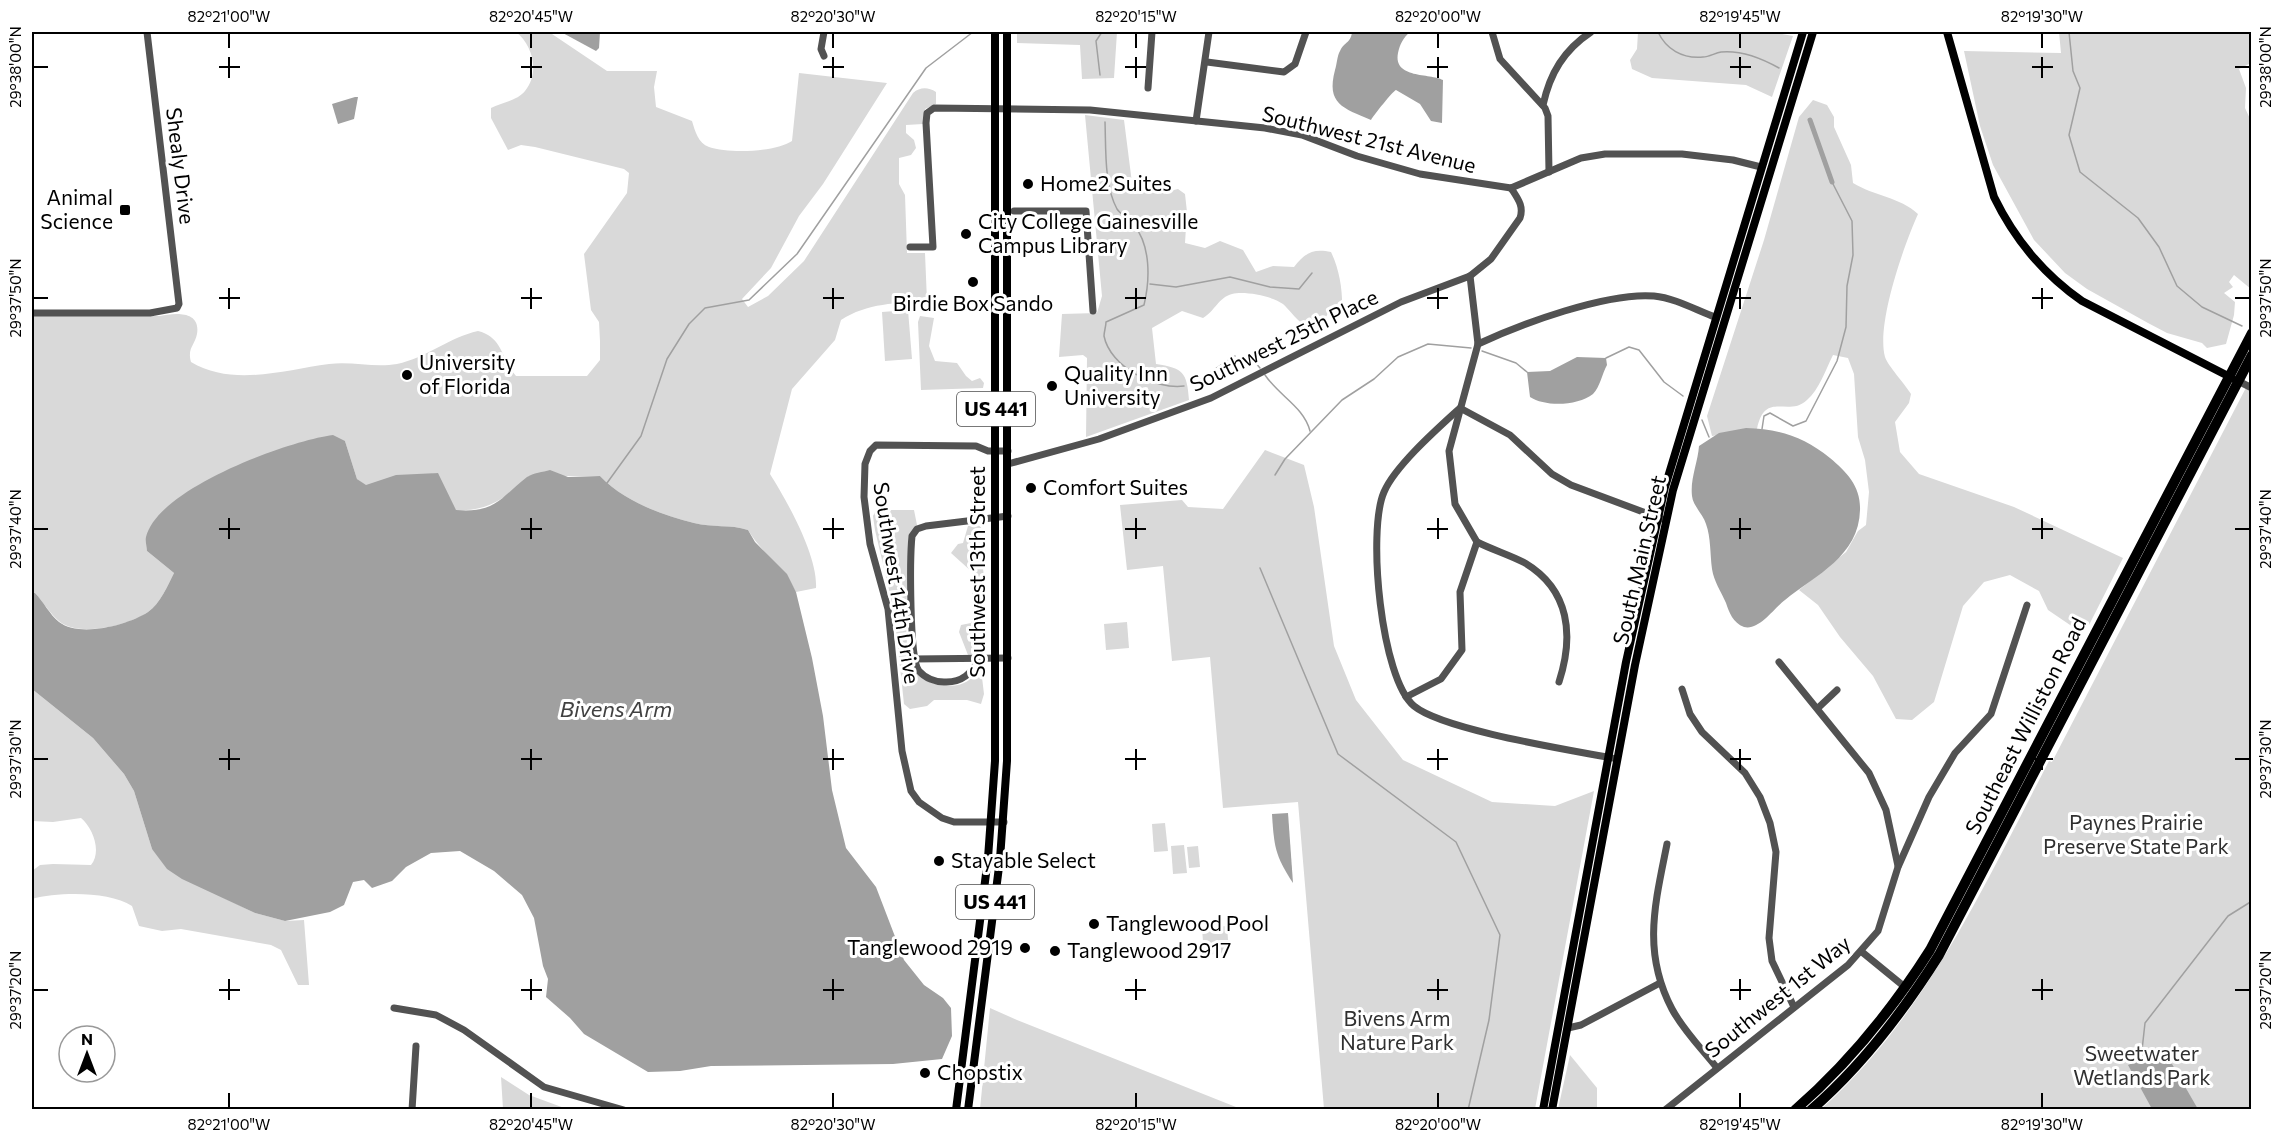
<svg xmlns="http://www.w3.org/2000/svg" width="2283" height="1141" viewBox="0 0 2283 1141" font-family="Commissioner,sans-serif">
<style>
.green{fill:#d9d9d9}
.water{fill:#a0a0a0}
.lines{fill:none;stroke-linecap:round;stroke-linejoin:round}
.stream{stroke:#a0a0a0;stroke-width:1.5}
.canal{stroke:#a0a0a0;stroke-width:5}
.minor{stroke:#525252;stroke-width:7}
.major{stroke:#000;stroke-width:8}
.highway{stroke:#000;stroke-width:10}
.ticks{fill:none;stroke:#000;stroke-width:2}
.poi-dot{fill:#000;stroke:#fff;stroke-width:2}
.labels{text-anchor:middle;stroke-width:6;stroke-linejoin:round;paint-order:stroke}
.shield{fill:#fff;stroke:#4c4c4c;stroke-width:1.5}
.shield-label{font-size:20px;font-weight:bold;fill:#000}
.street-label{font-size:21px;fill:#000;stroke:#fff}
.poi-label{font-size:21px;fill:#000;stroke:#fff;text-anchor:start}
.park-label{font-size:21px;fill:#303030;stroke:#fff}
.water-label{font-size:22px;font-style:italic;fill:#414141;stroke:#fff}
.neatline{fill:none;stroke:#000;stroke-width:2}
.ticks-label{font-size:15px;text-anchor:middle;fill:#000}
</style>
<rect width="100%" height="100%" fill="#fff"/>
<g class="green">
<path d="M516,32H549L607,71H657L654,87L656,107L692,121C695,131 698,143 709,147C730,154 775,152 792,141L799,73L887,83L823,184L799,216L771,268L742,299L748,307L768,296L804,261L913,93C920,87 928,87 936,92V104L925,109L923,124L906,125V133L914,140L916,148L911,155L899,158V184L905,195L907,253H925L927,301C897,303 867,303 841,320L835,340L792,389L770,474C787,501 818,556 816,588L796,592C784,568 762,553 748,530C730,524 712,528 694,523C661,515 624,501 600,476H529C507,498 487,512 455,510L437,473L366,486L357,479L345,441L147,551L174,573C168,585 160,604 148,612C128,626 80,637 60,622C51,615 43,602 35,593H32V316H160C174,313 201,310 197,334C195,345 187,348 191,362C233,387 284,370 329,364C352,361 374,368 397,364C426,358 450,337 478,331C503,337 501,359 516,376H587L600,360V341L599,322L591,310L584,254L627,193L629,173L624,169L535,147L521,145L508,150L491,118V108C502,103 518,100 525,91C540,73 533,45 516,32Z"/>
<path d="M1017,32H1117L1114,78L1082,79L1080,45L1017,43Z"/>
<path d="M1638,32H1771L1793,36L1772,97L1746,85L1652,78L1632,69L1630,60L1637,49Z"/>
<path d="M2059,32H2251V63L2239,69L2246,88L2245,108L2251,121V289L2234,275L2229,282L2233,287L2224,293L2235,302L2234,315L2226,344L2207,348L2202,343L2167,333L2148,323L2087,289L2065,273L2034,240L1993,165L1980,126L1964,51L2061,53Z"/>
<path d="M1813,100L1827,105L1834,117V127L1851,165L1853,183C1874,196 1900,197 1918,214C1904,245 1876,324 1885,357C1888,366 1905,384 1911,394L1909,403L1895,422L1900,452L1919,474L2014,507L2123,558L2089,625L2073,627L2048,610L2039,591L2010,575L1984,582L1963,606L1934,702L1912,720L1896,719L1873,676L1840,637L1818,605L1799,590L1846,552L1858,531L1866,525L1869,492L1865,460L1858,437L1854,374L1848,358L1833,355C1826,369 1819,390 1807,400C1788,418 1765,390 1757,429L1712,436L1707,416L1764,240L1799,117Z"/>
<path d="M1085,115L1124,120L1132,183L1170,191L1178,189L1185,194L1187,212L1185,243L1205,248L1220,241L1243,250L1256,272L1273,266L1294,267C1305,253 1313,248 1331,252C1340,271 1343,292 1342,313L1329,311L1321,327C1301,330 1296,316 1283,304C1272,296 1245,291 1232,294C1219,297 1214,312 1203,318L1182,311L1152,328L1156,364C1183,368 1187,372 1189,400L1086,437L1087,358L1083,355L1059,357L1062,314L1097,313L1102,296Z"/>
<path d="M908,310L912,359L885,361L882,312Z"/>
<path d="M920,316L934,318L929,346L935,361L957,363L966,376L972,381L980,378L984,383L983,388L921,390L918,322Z"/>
<path d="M2251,378V1109L1820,1110C1927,1015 1984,885 2049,761L2052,762Z"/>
<path d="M1265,450L1304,465L1314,507L1334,646L1356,700L1403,760L1492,802L1555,806L1594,791L1535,1109H1324L1298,802L1223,808L1210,657L1172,661L1163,566L1127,570L1120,505L1182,500L1188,507L1223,509Z"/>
<path d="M876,510H914L917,525L913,530C910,560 899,645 914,669C919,678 931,684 941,685C961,688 969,682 981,669L984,694L981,704L967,700H934L927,706L910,709L904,704L894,611L875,530L873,516Z"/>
<path d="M974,525L980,526L987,538L983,569L986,589L982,611L985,614L981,634L982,655H968L959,632L961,625L971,623L973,618L972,572L951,553L958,544L963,543L968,526Z"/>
<path d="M1127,622L1129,648L1106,650L1104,624Z"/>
<path d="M32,689L93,738L124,774L134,791L152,849L224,898L255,913L285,921L304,920L309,985H298L281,950L271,945L181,929L162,931L139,926L132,906C109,891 58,892 32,899V871L40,865L53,864L91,865C102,852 93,828 81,818L53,822L32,821Z"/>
<path d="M1165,823L1168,851L1154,852L1152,824Z"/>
<path d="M1184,845L1187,873L1173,874L1171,846Z"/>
<path d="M1198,846L1200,867L1189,868L1187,847Z"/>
<path d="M1227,926L1229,953L1204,955L1202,928Z"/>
<path d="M990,1008L1017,1020L1241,1109H980Z"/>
<path d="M1570,1055L1597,1088V1109H1558Z"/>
<path d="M501,1077L529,1095L567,1109H503Z"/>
</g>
<g class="water">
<path d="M561,32H600L599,48L596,51Z"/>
<path d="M1352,32H1410C1403,38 1400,44 1398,53C1393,79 1430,73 1443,80L1442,123L1431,121L1420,104L1396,90C1392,92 1374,115 1371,120C1343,108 1326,104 1335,70C1337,64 1337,56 1340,51C1344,42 1351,43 1352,32Z"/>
<path d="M355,97H358L354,119L338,124L332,104Z"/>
<path d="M1577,357L1606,358L1607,365C1602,374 1600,387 1593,394C1578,406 1545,407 1530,397L1527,372L1550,371Z"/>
<path d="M1746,428C1779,429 1804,437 1830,458C1847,472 1861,487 1860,510C1859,556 1816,575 1785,600C1774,608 1759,631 1744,627C1733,623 1729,612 1726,603C1721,591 1714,582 1712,569C1710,554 1711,538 1706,524C1703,514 1693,506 1692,496C1690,479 1698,462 1699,446L1719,433Z"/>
<path d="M333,435L345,441L357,479L366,485L396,475L438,473L456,510C496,513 499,499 527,477C533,473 543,472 550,470L568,477L600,476C624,501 661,515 694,523C713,528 730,524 748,530L755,542L787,574L796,592L812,658L823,716L832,790L846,848L876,887L904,960L924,985L943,998L951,1008L952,1036L942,1059L893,1064L711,1066L680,1071L648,1072L584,1034L570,1018L546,997L548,979L543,966L534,918L522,895L494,871L460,851L431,853L406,867L392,881L372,888L364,880L353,882L344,905L330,912L285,921L255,913L182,879L167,869L152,849L134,791L124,774L93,738L32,689V593H35C43,601 50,615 59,622C80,638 128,625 148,612C160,604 168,585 174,573L147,551C147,547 145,541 146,537C158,488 288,441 333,435Z"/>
<path d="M1288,813L1293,883C1275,856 1274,846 1272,814Z"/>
<path d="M2164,1050L2195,1104L2198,1109H2152L2128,1065Z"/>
</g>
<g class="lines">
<g class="stream">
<path d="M1658,32C1666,49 1682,59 1703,57C1709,57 1715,53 1721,52C1741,50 1763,59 1779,68"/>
<path d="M2069,32L2073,71L2080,88L2069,135L2080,172L2138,218L2159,247L2177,286L2202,307L2242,326"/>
<path d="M1100,75L1096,41L1102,32"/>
<path d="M1105,122C1106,149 1104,185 1117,209C1121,215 1130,219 1134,225C1151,246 1150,280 1144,305L1106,322C1106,326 1104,332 1104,336C1110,367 1156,390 1184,386"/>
<path d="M1150,284L1176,287L1230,277L1270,287L1299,289L1312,273"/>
<path d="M1482,351L1516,363L1527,372"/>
<path d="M1248,354L1260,368"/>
<path d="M1606,358L1629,347L1639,350L1664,382L1683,396"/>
<path d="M1265,375C1279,396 1304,407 1310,431"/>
<path d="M1200,379L1235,356"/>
<path d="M1702,420L1709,437"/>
<path d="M1762,429L1764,416L1770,413L1793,426L1806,421L1837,361L1846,327L1847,286L1853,255L1852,221L1832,182"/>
<path d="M1275,475L1285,459L1342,400L1374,379L1398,357L1428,344L1471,348"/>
<path d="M607,483L641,436L667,359L689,324L705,308L749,300L797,254L926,68L973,32"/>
<path d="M1260,568L1338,754L1456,842L1500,935L1489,1020L1468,1110"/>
<path d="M2141,1059L2145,1023L2228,916L2252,901"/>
</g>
<path class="canal" d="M1810,120L1832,182"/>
<g class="minor">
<path d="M1492,32L1500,59L1545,108L1548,116L1549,172"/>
<path d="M824,56L821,49L824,32"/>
<path d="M1207,62L1284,72L1295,64L1306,32"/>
<path d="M1148,88L1152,32"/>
<path d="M1543,105C1550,73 1564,50 1591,32"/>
<path d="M1196,121L1209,32"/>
<path d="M1014,211H1086L1093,311"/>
<path d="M910,247H933L926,123L927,113L934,108L1090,110L1265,128L1302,135L1357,156L1420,174L1511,188L1581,158L1605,154H1682L1733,160L1761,167"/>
<path d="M32,313H150L177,308L179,304L147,32"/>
<path d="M1478,344C1521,324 1607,292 1654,296C1675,298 1696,310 1715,317"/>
<path d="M2238,381L2252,388"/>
<path d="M1008,464L1099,439L1211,398L1401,302L1470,276L1491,259L1520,218C1524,206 1518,199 1511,188"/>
<path d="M1477,542C1493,550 1510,555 1525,563C1570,590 1574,636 1559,682"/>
<path d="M980,658C972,673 962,683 944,682C935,682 925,678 919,671C909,659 910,556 912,536L917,529L926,526L1008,516"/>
<path d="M913,659L1008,658"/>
<path d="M1779,662L1869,773L1886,810L1898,866"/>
<path d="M1682,689L1690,714L1702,732L1745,773L1760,797L1770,823L1776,852L1769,938L1772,961L1794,1007"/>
<path d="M1406,697L1441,679L1462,650L1460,592L1477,542L1455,504L1449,451L1478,344L1470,276"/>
<path d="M1818,708L1837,690"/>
<path d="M1612,758C1570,750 1443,730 1414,706C1381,679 1367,531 1384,492C1395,466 1438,428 1460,408L1510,435L1552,474L1571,485L1662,519"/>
<path d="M1004,822H954L942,818L919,802L911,791L902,751L888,609L870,544L864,497L865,464L870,451L876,445L976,446L988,451H1008"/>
<path d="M1667,844C1655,904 1642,952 1672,1009C1683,1030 1702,1049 1717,1068"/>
<path d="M1862,952L1906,988"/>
<path d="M394,1008L436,1015L464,1030L544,1087L624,1110"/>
<path d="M1568,1028L1581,1025L1660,983"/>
<path d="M412,1110L416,1046"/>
<path d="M1665,1110L1848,965L1878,931L1898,867L1929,797L1955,753L1991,714L2027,605"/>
</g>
<g class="major">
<path d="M1947,32L1994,197C2015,240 2043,274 2082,301L2232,378"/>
<path d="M956,1110L988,858L995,761V32"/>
<path d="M968,1110L1000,859L1007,761V32"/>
<path d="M1543,1110L1626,662L1665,487L1803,32"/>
<path d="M1552,1110L1635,665L1673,490L1813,32"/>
</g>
<g class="highway">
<path d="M1795,1110C1849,1063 1892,1010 1930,950L2252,333"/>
<path d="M1811,1110C1862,1066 1903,1012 1939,955L2252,355"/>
</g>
</g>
<path class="ticks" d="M229,33V48M531,33V48M833,33V48M1136,33V48M1438,33V48M1740,33V48M2042,33V48M229,57V78M531,57V78M833,57V78M1136,57V78M1438,57V78M1740,57V78M2042,57V78M33,67H48M219,67H240M521,67H542M823,67H844M1125,67H1146M1427,67H1448M1730,67H1751M2032,67H2053M2235,67H2250M229,288V309M531,288V309M833,288V309M1136,288V309M1438,288V309M1740,288V309M2042,288V309M33,298H48M219,298H240M521,298H542M823,298H844M1125,298H1146M1427,298H1448M1730,298H1751M2032,298H2053M2235,298H2250M229,518V539M531,518V539M833,518V539M1136,518V539M1438,518V539M1740,518V539M2042,518V539M33,529H48M219,529H240M521,529H542M823,529H844M1125,529H1146M1427,529H1448M1730,529H1751M2032,529H2053M2235,529H2250M229,749V770M531,749V770M833,749V770M1136,749V770M1438,749V770M1740,749V770M2042,749V770M33,759H48M219,759H240M521,759H542M823,759H844M1125,759H1146M1427,759H1448M1730,759H1751M2032,759H2053M2235,759H2250M229,979V1000M531,979V1000M833,979V1000M1136,979V1000M1438,979V1000M1740,979V1000M2042,979V1000M33,990H48M219,990H240M521,990H542M823,990H844M1125,990H1146M1427,990H1448M1730,990H1751M2032,990H2053M2235,990H2250M229,1093V1108M531,1093V1108M833,1093V1108M1136,1093V1108M1438,1093V1108M1740,1093V1108M2042,1093V1108"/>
<g class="poi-dot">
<circle cx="1028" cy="184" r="6"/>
<rect x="119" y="204" width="12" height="12" rx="3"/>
<circle cx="966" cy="234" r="6"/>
<circle cx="973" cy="282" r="6"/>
<circle cx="407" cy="375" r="6"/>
<circle cx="1052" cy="386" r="6"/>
<circle cx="1031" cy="488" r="6"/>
<circle cx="939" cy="861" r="6"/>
<circle cx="1094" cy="924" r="6"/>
<circle cx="1025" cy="948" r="6"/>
<circle cx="1055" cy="951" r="6"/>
<circle cx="925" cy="1073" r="6"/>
</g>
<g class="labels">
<g class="shield">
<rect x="957" y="392" width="78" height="34" rx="4.5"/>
<rect x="956" y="885" width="78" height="34" rx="4.5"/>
</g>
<g class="shield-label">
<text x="996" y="416">US 441</text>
<text x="995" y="909">US 441</text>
</g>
<g class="street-label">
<text transform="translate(1369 140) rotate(14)" y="7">Southwest 21st Avenue</text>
<text transform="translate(180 166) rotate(83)" y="7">Shealy Drive</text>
<text transform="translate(1284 341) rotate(-26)" y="7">Southwest 25th Place</text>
<text transform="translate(1640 560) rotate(-77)" y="7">South Main Street</text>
<text transform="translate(978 572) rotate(-90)" y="7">Southwest 13th Street</text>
<text transform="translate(896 583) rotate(81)" y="7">Southwest 14th Drive</text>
<text transform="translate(2026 726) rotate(-63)" y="7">Southeast Williston Road</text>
<text transform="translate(1778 997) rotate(-39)" y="7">Southwest 1st Way</text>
</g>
<g class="poi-label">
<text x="1040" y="191">Home2 Suites</text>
<text x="113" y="205" text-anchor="end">Animal<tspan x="113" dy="24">Science</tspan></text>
<text x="978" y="229">City College Gainesville<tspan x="978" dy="24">Campus Library</tspan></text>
<text x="973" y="311" text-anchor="middle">Birdie Box Sando</text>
<text x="419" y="370">University<tspan x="419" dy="24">of Florida</tspan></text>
<text x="1064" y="381">Quality Inn<tspan x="1064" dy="24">University</tspan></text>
<text x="1043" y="495">Comfort Suites</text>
<text x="951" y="868">Stayable Select</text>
<text x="1106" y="931">Tanglewood Pool</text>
<text x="1013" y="955" text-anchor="end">Tanglewood 2919</text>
<text x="1067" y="958">Tanglewood 2917</text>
<text x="937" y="1080">Chopstix</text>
</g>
<g class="park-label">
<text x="2136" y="830">Paynes Prairie<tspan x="2136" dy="24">Preserve State Park</tspan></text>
<text x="1397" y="1026">Bivens Arm<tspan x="1397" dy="24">Nature Park</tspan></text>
<text x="2142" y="1061">Sweetwater<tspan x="2142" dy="24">Wetlands Park</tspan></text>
</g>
<g class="water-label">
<text x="616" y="717">Bivens Arm</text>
</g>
</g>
<rect width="2283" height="1141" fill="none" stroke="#ffffff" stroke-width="66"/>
<g transform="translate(87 1054)"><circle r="28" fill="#ffffff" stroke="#999999" stroke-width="1.5"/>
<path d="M0-4.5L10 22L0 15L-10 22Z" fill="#000000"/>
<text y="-9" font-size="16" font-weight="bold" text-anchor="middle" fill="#000000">N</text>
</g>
<rect x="33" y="33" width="2217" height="1075" class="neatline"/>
<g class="ticks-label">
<text x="229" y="22">82°21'00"W</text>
<text x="531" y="22">82°20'45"W</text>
<text x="833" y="22">82°20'30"W</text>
<text x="1136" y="22">82°20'15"W</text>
<text x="1438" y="22">82°20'00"W</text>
<text x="1740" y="22">82°19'45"W</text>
<text x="2042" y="22">82°19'30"W</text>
<text transform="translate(16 67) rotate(-90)" y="5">29°38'00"N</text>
<text transform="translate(2266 67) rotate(-90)" y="5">29°38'00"N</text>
<text transform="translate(16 298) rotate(-90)" y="5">29°37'50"N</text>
<text transform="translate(2266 298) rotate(-90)" y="5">29°37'50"N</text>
<text transform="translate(16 529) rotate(-90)" y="5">29°37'40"N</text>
<text transform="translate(2266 529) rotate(-90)" y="5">29°37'40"N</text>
<text transform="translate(16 759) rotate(-90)" y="5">29°37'30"N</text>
<text transform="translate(2266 759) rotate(-90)" y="5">29°37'30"N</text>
<text transform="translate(16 990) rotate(-90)" y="5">29°37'20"N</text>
<text transform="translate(2266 990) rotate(-90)" y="5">29°37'20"N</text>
<text x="229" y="1130">82°21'00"W</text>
<text x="531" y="1130">82°20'45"W</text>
<text x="833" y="1130">82°20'30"W</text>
<text x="1136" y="1130">82°20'15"W</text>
<text x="1438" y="1130">82°20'00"W</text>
<text x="1740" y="1130">82°19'45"W</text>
<text x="2042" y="1130">82°19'30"W</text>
</g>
</svg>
